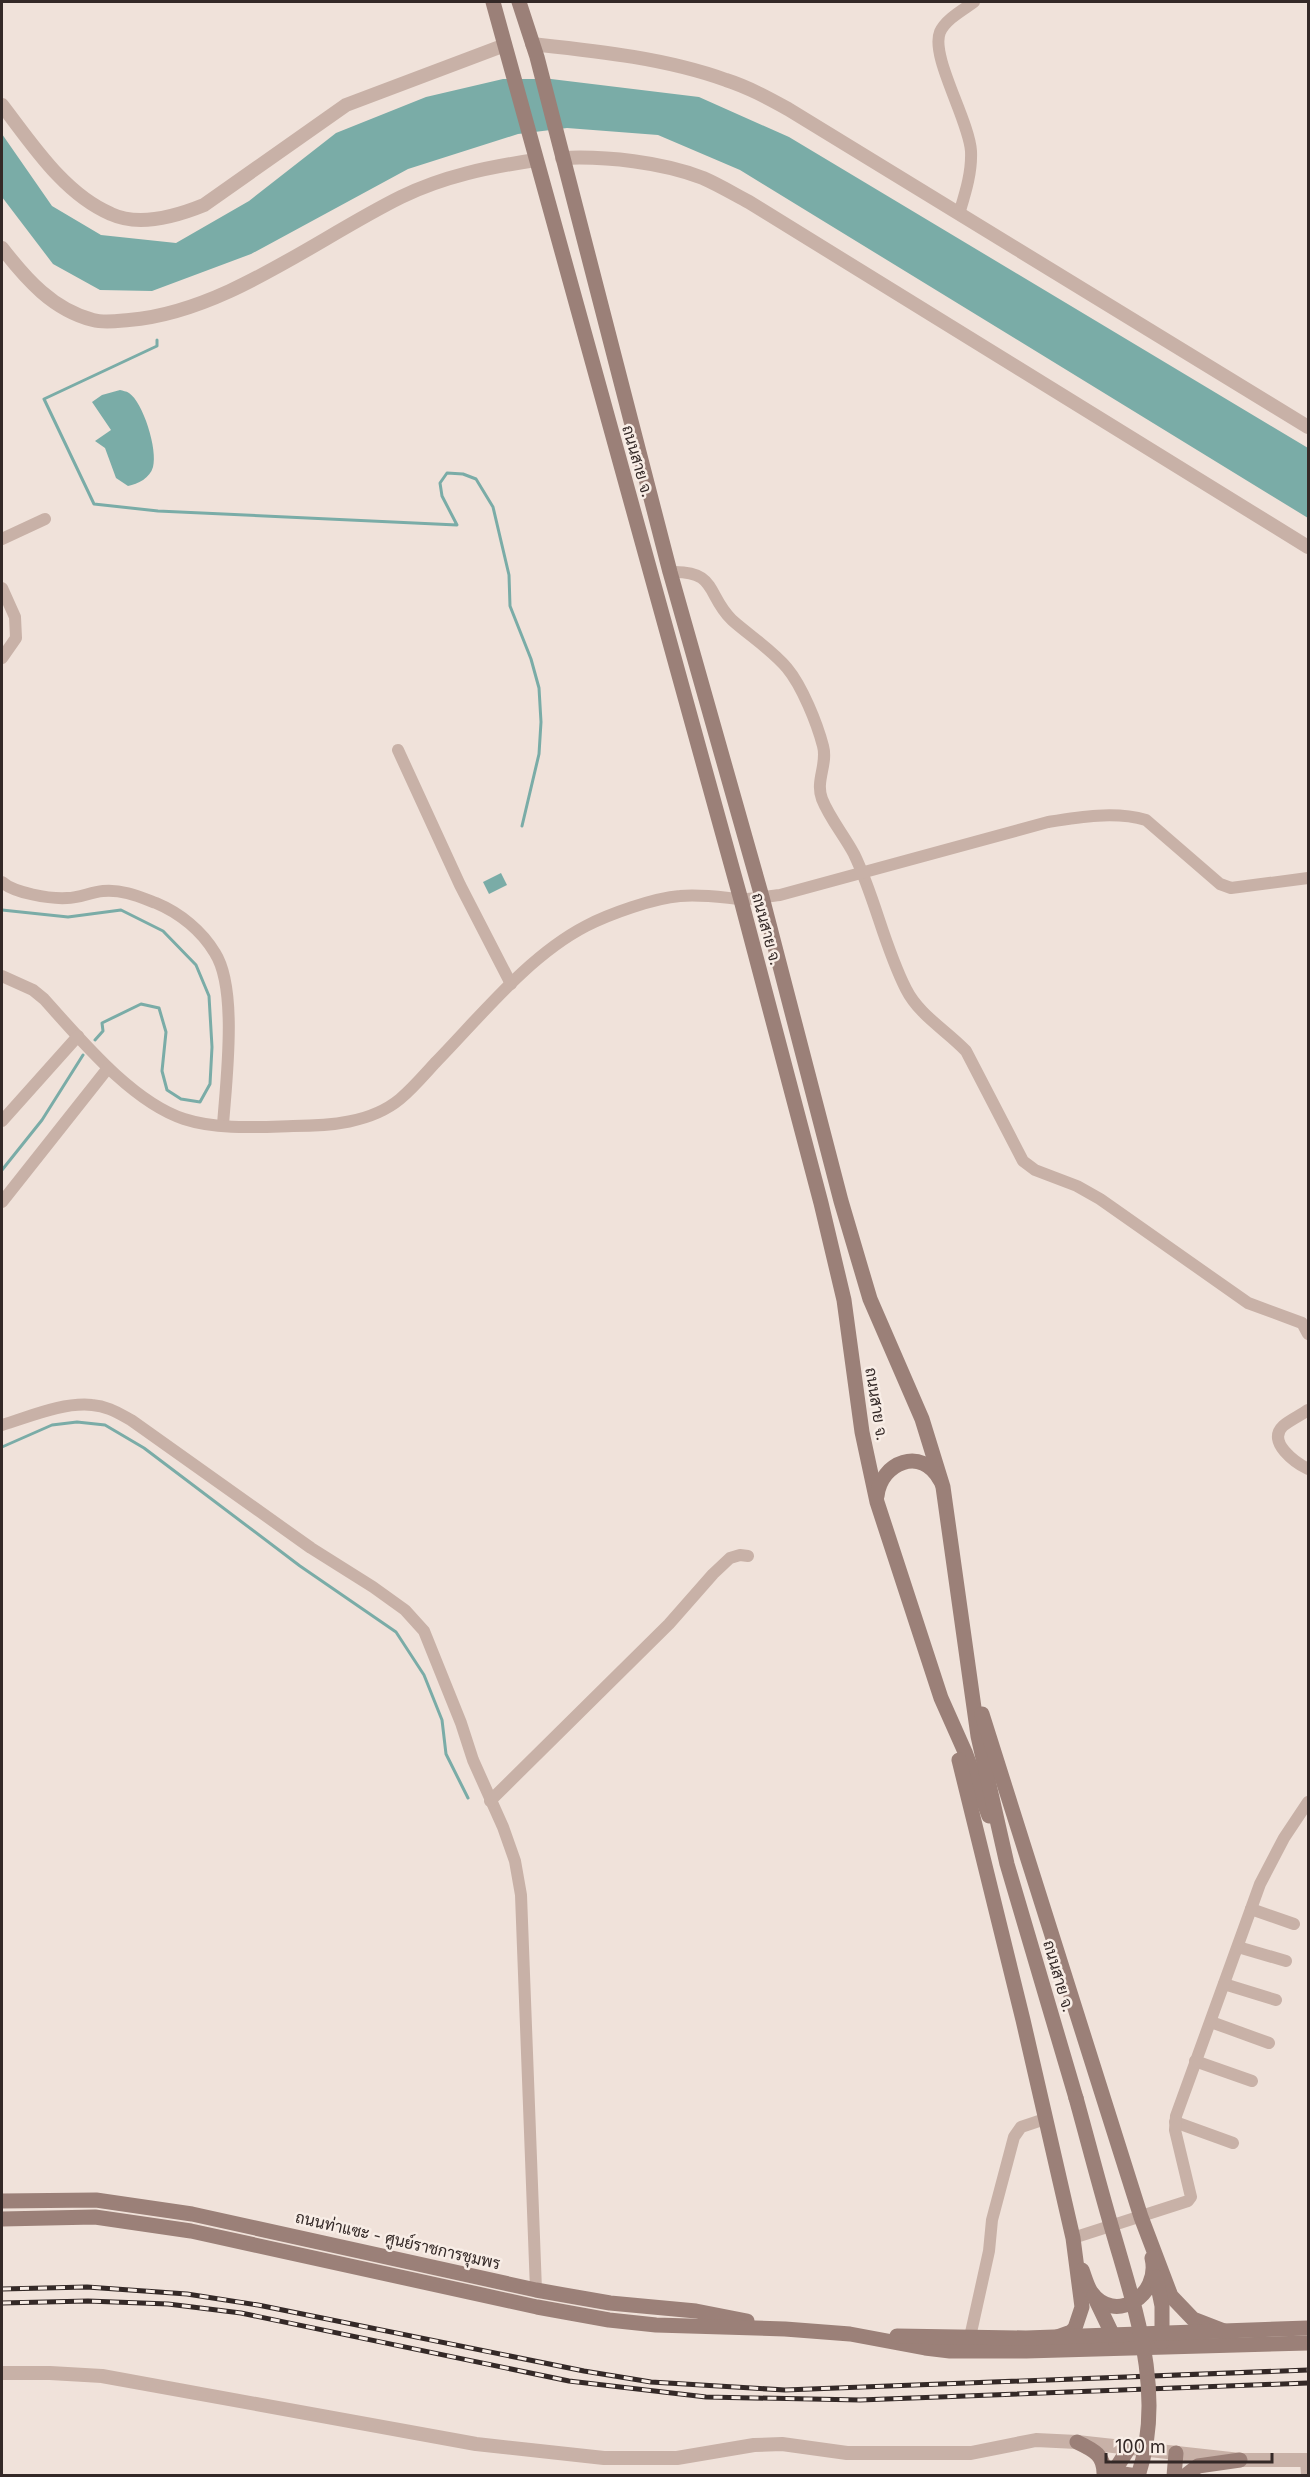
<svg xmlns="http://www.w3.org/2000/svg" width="1310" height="2477" viewBox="0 0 1310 2477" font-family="Inter,Sarabun,sans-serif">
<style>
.water{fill:#7aaca7}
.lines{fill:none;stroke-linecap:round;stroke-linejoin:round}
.stream{stroke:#7aaca7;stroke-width:3}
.minor{stroke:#c8b1a7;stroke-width:12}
.tertiary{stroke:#c8b1a7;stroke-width:14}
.secondary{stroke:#9b8078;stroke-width:15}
.rail-casing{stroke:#342927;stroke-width:5}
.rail{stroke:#f8ede6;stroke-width:3;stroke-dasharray:9;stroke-linecap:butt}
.secondary-bridge{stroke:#9b8078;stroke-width:15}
.labels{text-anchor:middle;stroke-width:5;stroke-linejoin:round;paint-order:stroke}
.street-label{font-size:16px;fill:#342927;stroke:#f8ede6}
</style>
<rect width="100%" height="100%" fill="#f0e2da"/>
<g class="water">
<path d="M503,79H551L699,97L789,137L1308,448V518L740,170L658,135L567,128L518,134L408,169L251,254L152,291L100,290L53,264L2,197V134L52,206L101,235L176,243L249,201L336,133L426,97Z"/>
<path d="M120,390C123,391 126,391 129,393C143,402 158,450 153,467C150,478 138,484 128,486L116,478L105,448L95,441L111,430L92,402L102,395Z"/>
<path d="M501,873L507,885L489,894L483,882Z"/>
</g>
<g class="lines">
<g class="stream">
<path d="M157,340V346L44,399L94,504L158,511L457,525L442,496L440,483L447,473L463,474L476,479L493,507L509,575L510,606L531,659L539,688L541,722L539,754L522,826"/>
<path d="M2,910L68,917L121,910L163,931L196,965L209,996L212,1047L210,1084L200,1102L181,1099L167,1090L162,1071L166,1032L159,1008L141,1004L102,1023L103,1031L95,1040"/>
<path d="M2,1170L42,1120L83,1055"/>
<path d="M2,1447L52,1425L77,1422L105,1425L144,1448L300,1566L396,1632L424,1675L442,1720L446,1754L468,1798"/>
</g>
<g class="minor">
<path d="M959,214C965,194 972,173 971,151C969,120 930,56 940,32C946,19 963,10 974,2"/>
<path d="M2,539L45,519"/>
<path d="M670,572C718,570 706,595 732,620C750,636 772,650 787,668C802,686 817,723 823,746C828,764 815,781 822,799C830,819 844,835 854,854C875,897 884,946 906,989C919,1015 946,1030 966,1051L1023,1161L1035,1170L1077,1186L1100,1199L1248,1303L1302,1323L1308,1334"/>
<path d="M2,588L15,617L16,638L2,658"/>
<path d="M398,750L460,885L511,984"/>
<path d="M2,882C14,893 50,899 67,898C79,898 91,892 103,891C122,889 140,897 156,903C180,913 202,931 215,953C238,989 226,1081 223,1125"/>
<path d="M2,976L33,990L44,999C81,1040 132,1102 184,1119C218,1130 258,1127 293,1126C329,1126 371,1123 400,1099C413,1088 424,1075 435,1063C480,1017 528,956 586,926C609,914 654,898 680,896C700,894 719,897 739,899C752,900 767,896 780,895L1048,822C1079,817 1115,811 1146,820L1220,884L1231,888L1308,878"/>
<path d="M2,1121L78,1036"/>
<path d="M2,1202L108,1068"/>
<path d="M1308,1410C1301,1415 1290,1420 1283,1426C1266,1442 1296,1463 1308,1469"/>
<path d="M2,1425C29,1417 63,1402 92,1405C107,1406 118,1413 131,1420L311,1548L373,1587L405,1610L424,1631L461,1723L473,1760L503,1827L515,1861L521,1895L536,2290"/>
<path d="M490,1801L669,1624L713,1574L730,1558L740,1555L748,1556"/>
<path d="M1251,1909L1294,1924"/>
<path d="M1238,1947L1286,1961"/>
<path d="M1224,1984L1276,2000"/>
<path d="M1211,2022L1269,2043"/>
<path d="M1195,2061L1252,2081"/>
<path d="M1175,2122L1233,2143"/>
<path d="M1073,2238L1188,2201L1191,2197L1175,2130L1176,2116L1260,1884L1284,1838L1308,1802"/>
<path d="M970,2337L989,2251L992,2220L1014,2137L1021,2127L1045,2119"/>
<path d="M1306,2460L1307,2476"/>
</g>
<g class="tertiary">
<path d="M532,44C596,51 665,58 726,80C748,87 768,98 788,109L1308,427"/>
<path d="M2,105C32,144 64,194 111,214C139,227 177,216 204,205L346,105L505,45"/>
<path d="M562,158C606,156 662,162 703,178C719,185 734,194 749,202L1308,547"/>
<path d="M2,248C26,279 53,310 93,320C104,323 117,321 129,320C225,312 316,239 401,197C444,176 489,167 536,160"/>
<path d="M2,2373H50L102,2376L476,2444L604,2458H677L754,2445L782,2444L847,2453H971L1036,2440L1077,2442L1240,2460H1308"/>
</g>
<g class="secondary">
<path d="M493,2L741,900L821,1203L844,1300L862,1432L877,1502L941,1698L965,1752L989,1816"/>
<path d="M519,2L537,57L670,572L762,897L841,1201L870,1299L922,1419L943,1487L978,1736L1007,1864L1076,2098"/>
<path d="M877,1496C881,1462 922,1446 940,1480"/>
<path d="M982,1714L1141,2217L1171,2296L1193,2319L1224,2331"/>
<path d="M959,1760L1023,2020L1073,2238L1082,2307L1075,2328L1071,2332L1057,2337"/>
<path d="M2,2201L96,2200L192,2214L536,2290L610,2303L696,2311L747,2321"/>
<path d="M2,2219L95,2217L191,2231L537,2307L609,2320L656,2325L785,2329L850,2334L925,2348L950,2351H1026L1308,2343"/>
<path d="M1082,2270C1085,2278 1087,2286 1091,2292C1114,2325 1161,2296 1152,2258"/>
<path d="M1156,2277L1162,2306V2342"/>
<path d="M1094,2296L1116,2342"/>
<path d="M897,2336L1026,2338L1308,2328"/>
<path d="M1077,2442C1094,2450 1105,2455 1104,2476"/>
<path d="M1111,2476L1129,2448"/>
<path d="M1115,2476L1123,2474L1138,2476"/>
<path d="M1174,2476L1176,2453"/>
<path d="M1185,2476L1198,2466L1240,2460"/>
</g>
<defs>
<g id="rail">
<path d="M2,2289L87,2287L187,2294L258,2305L584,2371L651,2382L785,2390L1308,2370"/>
<path d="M2,2303L88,2301L168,2304L241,2313L569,2381L706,2397L860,2400L1308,2383"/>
</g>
</defs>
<use href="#rail" class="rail-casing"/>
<use href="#rail" class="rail"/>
<path class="secondary-bridge" d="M1076,2098C1089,2145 1101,2192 1115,2239C1137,2315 1165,2397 1138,2476"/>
</g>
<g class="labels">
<g class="street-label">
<text transform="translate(638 461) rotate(74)" y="6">ถนนสาย จ.</text>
<text transform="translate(767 929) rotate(75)" y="6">ถนนสาย จ.</text>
<text transform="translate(877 1404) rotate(81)" y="6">ถนนสาย จ.</text>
<text transform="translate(1059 1976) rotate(74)" y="6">ถนนสาย จ.</text>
<text transform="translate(398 2240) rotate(13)" y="6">ถนนท่าแซะ - ศูนย์ราชการชุมพร</text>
</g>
</g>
<rect width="1310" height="2477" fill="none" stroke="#342927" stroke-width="6"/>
<path d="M1106 2453v9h166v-9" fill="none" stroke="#342927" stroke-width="3"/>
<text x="1115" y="2453" font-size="18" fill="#342927" stroke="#f8ede6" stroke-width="4.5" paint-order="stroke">100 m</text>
</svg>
